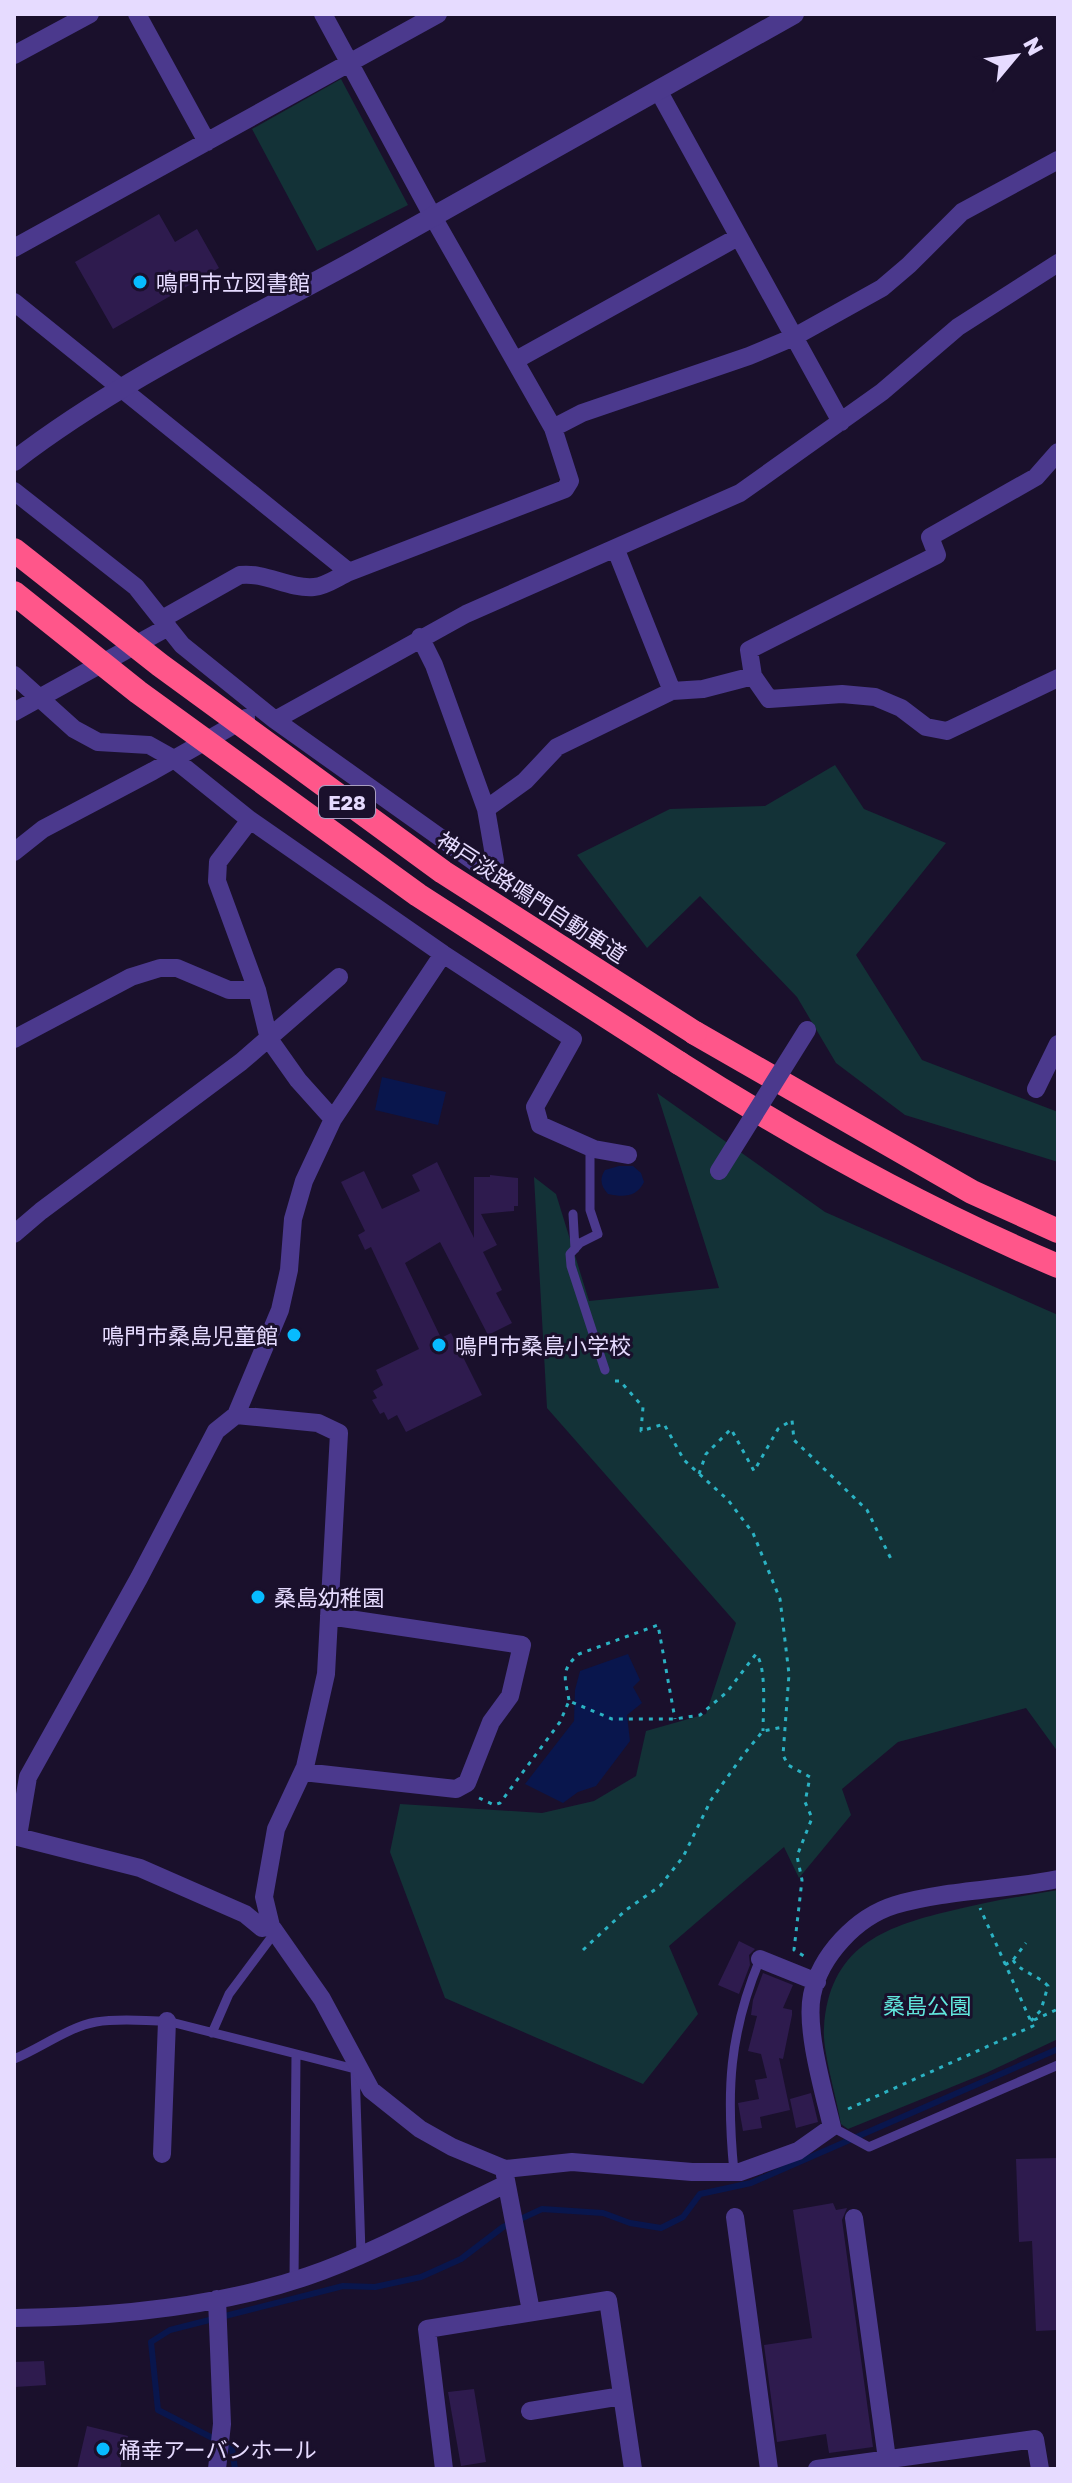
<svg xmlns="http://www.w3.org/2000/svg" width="1072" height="2483" font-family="'Golos Text','Noto Sans JP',sans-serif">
<rect width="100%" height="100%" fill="#1a102c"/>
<path fill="#133237" d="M341,79l67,126 -91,46 -65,-122z
M835,765l29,44 82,34 -90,112 66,105 136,52v50l-153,-47 -69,-52 -39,-66 -97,-101 -53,52 -70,-93 93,-46 95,-3z
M657,1093l168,119 233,103v437l-32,-44 -128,34 -56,47 9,26 -52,63 -15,-31 -115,99 29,68 -55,70 -198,-86 -55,-146 10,-48 142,9 52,-12 42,-25 10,-45 60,-17 30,-91 -189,-215 -13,-231 22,17 33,107 130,-13z
M1058,1890v149l-72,34 -138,56 -7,-5c-4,-25 -19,-74 -17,-96 5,-80 58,-101 126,-117 36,-9 72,-15 108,-21z"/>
<path fill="#09164d" d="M382,1077l64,15 -8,33 -63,-15z
M619,1166h14l8,7 3,9c-8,16 -21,15 -36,12 -7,-8 -9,-15 -3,-24z
M628,1654l12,26 -7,7 9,16 -15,12 3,26 -34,45 -18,6 -15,11 -38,-19 49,-63 1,-31 5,-19z"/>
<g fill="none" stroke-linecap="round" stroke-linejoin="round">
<path stroke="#09164d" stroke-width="6" d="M235,2469l-3,-21 -74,-38 -7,-68 19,-12 173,-44 32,1 46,-10 40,-18 42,-32 39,-18 61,4 27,10 31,5 22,-11 17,-23 51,-11 307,-134"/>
</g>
<path fill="#2e1b4e" d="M159,214l16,28 22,-13 22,39 -106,61 -38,-67z
M437,1162l37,76v-61h16v-2l28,3v28h-4v5l-33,3 16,31 -14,7 19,38 -6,3 16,30 -24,12 -48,-93 -35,21 36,75 10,-5 31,62 -76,37 -9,-17 -9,5 -4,-8 -4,2 -8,-14 5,-2 -4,-7 10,-6 -7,-15 43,-21 -48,-102 -6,3 -7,-15 7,-4 -24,-49 23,-11 18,38 38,-18 -8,-16z
M739,1941l16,8 -6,6 1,10 -11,29 -21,-9z
M763,1973l30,12 -10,23 9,2v5l-9,44 -4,-1 11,52 -30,7 2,11 -19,3 -5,-28 21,-4 -4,-19 12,-2 -6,-24 -13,-3 9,-35 -6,-1 2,-15z
M811,2093l7,29 -22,6 -6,-29z
M1058,2158v172l-22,1 -4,-90 -13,1 -3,-83z
M833,2203l3,7 11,-2 -5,12 31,227 -44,6 -3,-19 -49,8 -13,-97 48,-7 -19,-128z
M44,2361l2,24 -31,2 -1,-25z
M474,2389l12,73 -25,4 -13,-74z
M87,2426l41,10 -8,33h-43z"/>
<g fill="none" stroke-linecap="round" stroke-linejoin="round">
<path stroke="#2bb2c3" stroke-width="3" stroke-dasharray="4 6" stroke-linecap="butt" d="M615,1381h5l23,26 -2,24 23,-7 20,36 44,40 25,33 27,66 9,75 -6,81 5,10 22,12 -5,25 7,16 -15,38 5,24 -8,70 10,6
M699,1474l7,-20 25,-25 23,42 24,-42 14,-9 2,20 73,70 26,53
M569,1700c-4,-22 -9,-30 10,-46l79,-29 17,94
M479,1798l15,7 6,-2 60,-81 9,-21 43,18h63l25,-4 27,-23 29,-38c11,13 7,59 7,77
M583,1950l43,-40 34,-24 23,-29 28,-57 33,-46 19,-23 20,-4
M1013,1960c7,12 25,15 35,26l-7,24 -10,11
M1005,1965l8,-5 13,-17
M1034,2020l24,-11
M848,2109l185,-83 -53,-118"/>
<path stroke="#4b398d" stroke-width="9" d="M590,1148v62l8,24 -18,9 -10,11 1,12 34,104
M573,1214l2,35
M212,2033l17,-39 47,-63
M14,2059c27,-11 54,-32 82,-37 23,-4 48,-1 71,-1l188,48
M355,2069l6,184
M832,2127l37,20 189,-82
M734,2172c-8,-81 -5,-138 26,-213
M294,2280l2,-226"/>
<path stroke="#4b398d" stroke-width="18" d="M137,14l70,128
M323,14l110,203 120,211 29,-15 167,-57 45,-19 88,-49 27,-23 53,-53 96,-52
M14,55l76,-41
M658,90l183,332
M14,248l424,-234
M14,302l335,270
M516,360l222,-123
M14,491l122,96 46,58 93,75 215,153 5,-12 -9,-52 -52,-144 -14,-28
M616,550l56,141
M162,619l78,-44c26,-3 48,14 74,12 12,-1 24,-10 35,-15l216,-83 5,-8 -17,-53
M14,675l60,54 24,13 51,3 25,14 76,61 193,134 130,85 -38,68 5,18 54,24 34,6
M753,676l16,23 73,-5 33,3 26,11 25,19 21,4 111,-53
M14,712l154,-85
M275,720l191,-106 274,-121 142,-101 76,-65 100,-64
M486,809l39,-28 32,-34 115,-56 31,-2 50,-13 -4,-26 188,-95 -7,-18 106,-60 22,-25
M250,820l-32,42 -1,19 40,109 12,49 29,41 35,39
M14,852l29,-23 110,-58 93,-53
M14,1039l117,-62 29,-9h17l52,22h28
M1036,1089l22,-45
M14,1234l27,-23 200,-149 98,-85
M236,1415l82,8 21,10 -13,241 -21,93 -29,62 -12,68 7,29 51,73 49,91 49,39 32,18 53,22 67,-7 120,10h48l58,-21 34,-24c-8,-34 -27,-98 -20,-132 8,-39 44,-78 83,-90 51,-15 110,-15 163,-26
M303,1772l153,17 11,-6 24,-61 19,-26 12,-51 -193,-29
M14,1836l126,32 105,46 17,14 9,-2
M18,1836l10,-59 111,-199 77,-147 20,-16 44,-105 9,-40 4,-51 11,-38 29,-62 110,-165
M760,1959l57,23
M162,2154l5,-133
M505,2175l26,136
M735,2217l34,252
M854,2218l33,241
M217,2299l5,125 -5,45
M14,2318c94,-1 204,-11 294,-42 68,-23 133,-61 198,-92
M530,2411l92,-15
M444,2469l-17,-140 181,-29 25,169
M817,2469l218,-30 5,30"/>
<path stroke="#4b398d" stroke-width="20" d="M14,461c104,-80 225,-137 340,-200 147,-81 293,-165 440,-247"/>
<path stroke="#ff568a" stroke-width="24" d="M695,1033l277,159 86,39
M679,1063c121,77 247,147 379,203"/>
<path stroke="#4b398d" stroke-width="18" d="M719,1171l88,-141"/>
<path stroke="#ff568a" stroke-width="24" d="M14,550l146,115 283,207 252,161
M14,593l124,99 280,203 261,168"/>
</g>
<g fill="#07bbff" stroke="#1a102c" stroke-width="3">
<circle cx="140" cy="282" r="8"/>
<circle cx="294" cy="1335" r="8"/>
<circle cx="439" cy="1345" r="8"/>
<circle cx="258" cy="1597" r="8"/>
<circle cx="103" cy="2449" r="8"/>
</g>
<g text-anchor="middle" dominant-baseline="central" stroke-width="6" stroke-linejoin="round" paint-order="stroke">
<rect fill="#1a102c" stroke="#a99ec0" stroke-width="2" x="319" y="786" width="56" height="32" rx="6"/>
<g font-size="20" font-weight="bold" fill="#e6dbff">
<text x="347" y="802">E28</text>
</g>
<g font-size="22" fill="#e6dbff" stroke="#1a102c" text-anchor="start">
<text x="156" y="282">鳴門市立図書館</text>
<text x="278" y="1335" text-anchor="end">鳴門市桑島児童館</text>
<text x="455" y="1345">鳴門市桑島小学校</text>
<text x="274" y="1597">桑島幼稚園</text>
<text x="119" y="2449">桶幸アーバンホール</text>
</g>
<g font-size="22" fill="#e6dbff" stroke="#1a102c">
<text transform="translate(532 897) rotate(33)">神戸淡路鳴門自動車道</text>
</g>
<g font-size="22" fill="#61e6dc" stroke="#1a102c">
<text x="927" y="2005">桑島公園</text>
</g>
</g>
<rect width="1072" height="2483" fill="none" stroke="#e6dbff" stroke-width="32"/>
<g transform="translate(1016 56) rotate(61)" stroke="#1a102c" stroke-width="6" paint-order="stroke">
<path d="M0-6L14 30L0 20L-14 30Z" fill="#e6dbff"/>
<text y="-12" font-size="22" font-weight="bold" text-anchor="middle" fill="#e6dbff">N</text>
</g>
</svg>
